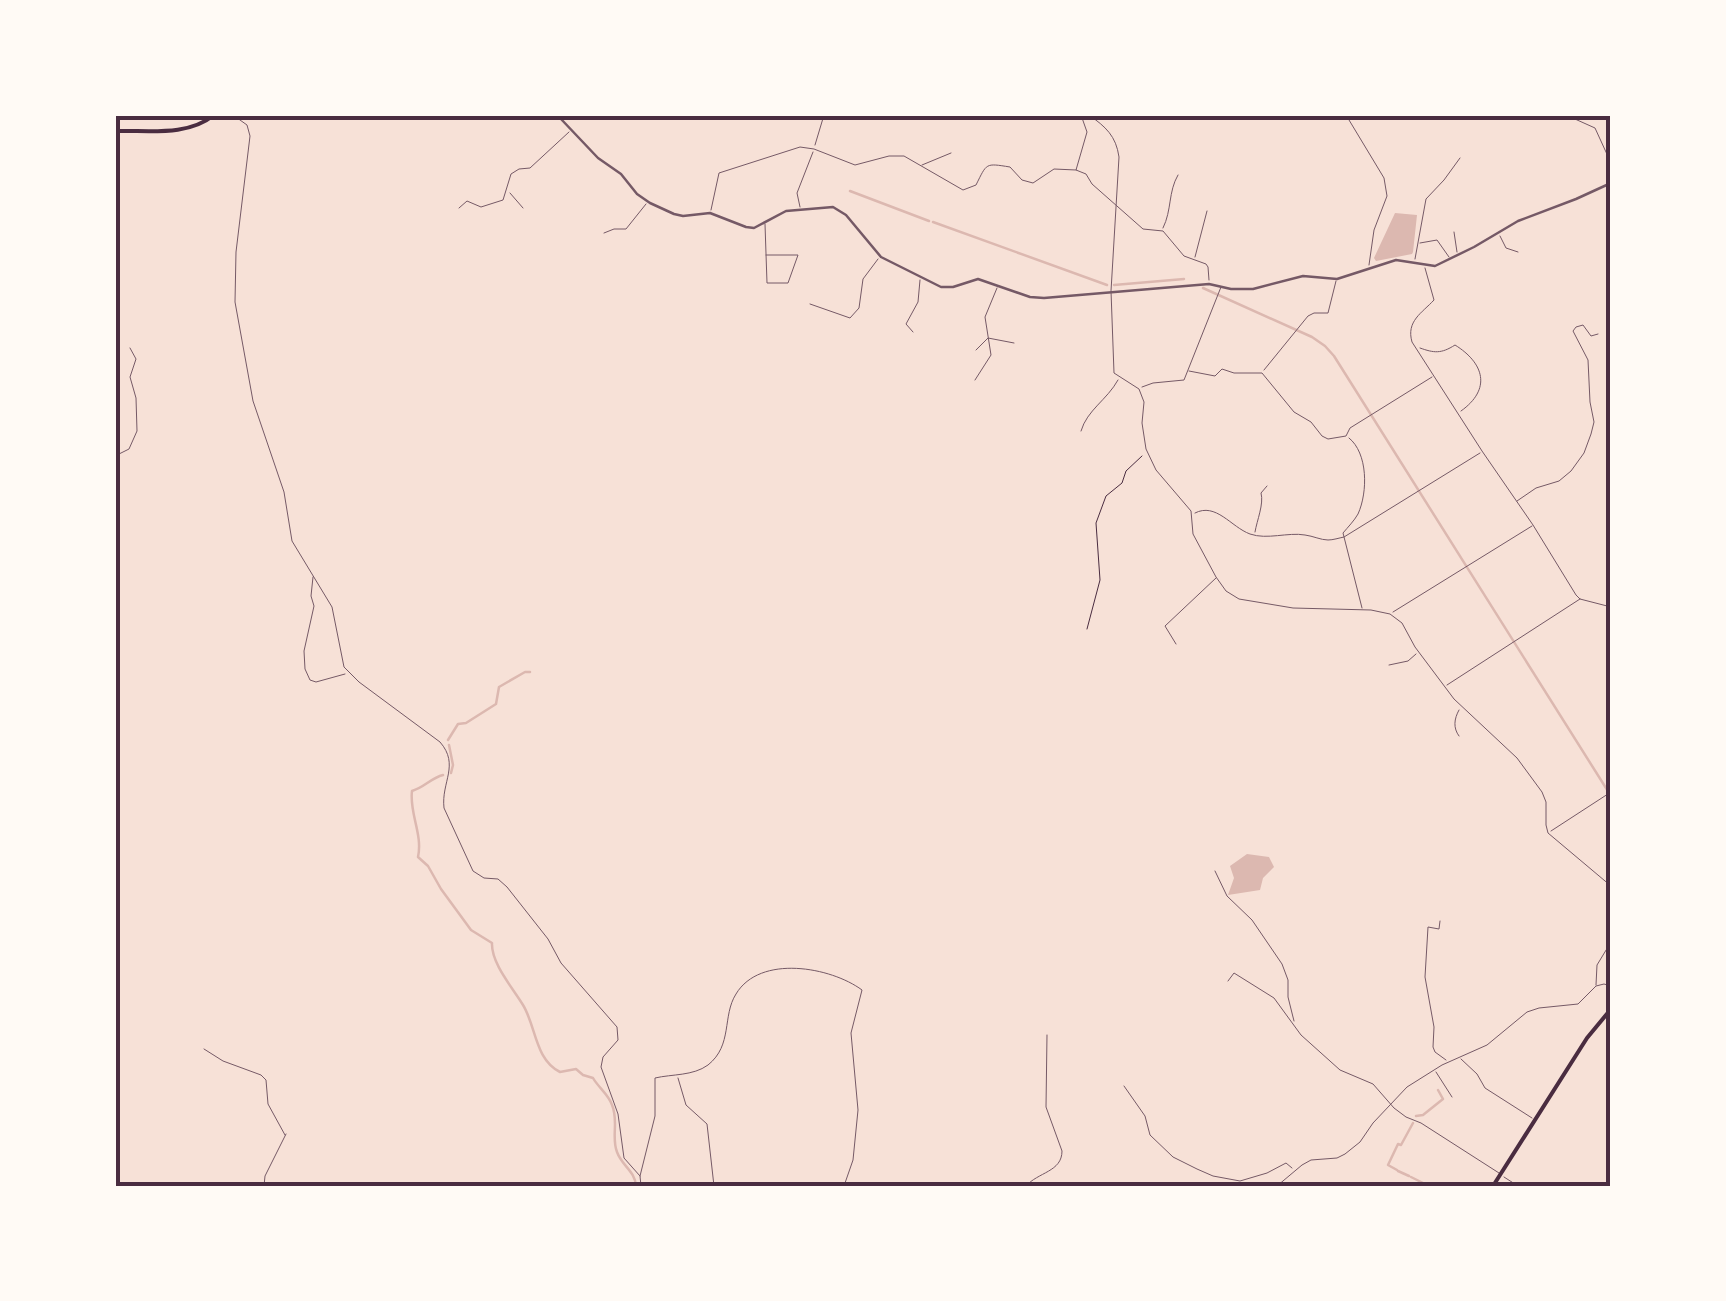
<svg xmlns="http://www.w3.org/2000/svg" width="1726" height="1301" font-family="'Zilla Slab',serif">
<rect width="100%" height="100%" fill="#f7e1d7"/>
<path fill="#dcb8b0" d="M1395,213l22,2 -4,37 -1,2 -36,7 -2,-3z
M1247,854l22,3 5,10 -11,11 -3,12 -32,5 6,-17 -4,-12z"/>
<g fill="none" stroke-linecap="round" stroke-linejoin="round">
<path stroke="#dcb8b0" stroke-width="2.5" d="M850,191l79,30
M933,222l174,63
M1114,285l70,-6
M1203,288l109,49 13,9 9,10 277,440
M448,740l10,-16 8,-1 30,-19 3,-17 26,-15h5
M449,745l4,20 -2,8
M443,775c-12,3 -18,12 -31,16 -3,22 11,43 6,66l10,9 13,23 30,41 21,13c-1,20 20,44 31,62 13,21 12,55 37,67l16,-3 7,6 10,3c5,9 16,17 19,27 7,16 -1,32 5,47 5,14 18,19 19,34
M1416,1116l7,-1 20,-16 -5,-9
M1397,1170l-9,-5 10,-21 3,1 12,-22
M1398,1171l11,5
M1411,1177l18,9"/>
<path stroke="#4a2c40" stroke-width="1" d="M1087,629l13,-49 -4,-57 10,-27 16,-13 4,-12 16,-15"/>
<path stroke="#755966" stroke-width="1" d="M233,115l14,10 3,11 -14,116 -1,50 18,99 31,91 8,49 40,66 12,60 15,15 81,60c20,23 1,40 4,66l29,63 11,7 14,1 9,8 41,52 13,24 56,64 1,13 -15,17 -2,10 17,47 6,44 16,18
M1081,115l6,17 -11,38 10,4 6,10 51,45 20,2 21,25 22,8 2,3 1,13
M1089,115c17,12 27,21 30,42l-8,134 3,82 25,16 5,13 -2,21 4,26 10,21 35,41 2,23 23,43 10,14 13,8 54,9 78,2 19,4 12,9 13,24 39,52 63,59 25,34 4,10v23l2,8 63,53
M1346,115l38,63 3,18 -13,34 -5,35
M1566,115l29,13 16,35
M815,145l9,-30
M922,165l29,-12
M510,193l13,15
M800,207l-3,-14 16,-41
M459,208l8,-7 14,6 22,-7 8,-26 8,-5 11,-1 39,-36
M711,210l8,-37 81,-26 14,2 41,16 34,-9h15l59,34 13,-5c11,-22 9,-22 34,-18l12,13 11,3 21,-14 22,1
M765,224l2,59h21l10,-28h-32
M1163,228c9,-18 5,-36 15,-53
M1454,232l3,20
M604,233l10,-4h12l20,-25
M1500,236l6,12 12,4
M1420,243l17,-3 12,17
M1195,257l12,-46
M1415,259l11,-60 18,-19 16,-22
M1425,268l9,32c-12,13 -28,21 -22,42l70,109 51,74 43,70 4,4 31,8
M810,304l40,14 9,-10 4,-29 15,-20
M913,332l-7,-8 12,-22 2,-22
M1420,348c14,5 21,6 35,-3 29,18 37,44 6,66
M976,350l12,-12 26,5
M1264,370l44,-54 6,-3h14l8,-32
M1189,371l26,5 7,-7 12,4h28l32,39 17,10 11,14 6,3 18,-3 4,-8 82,-51
M975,380l16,-25 -6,-38 12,-29
M1142,387l11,-4 31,-3 37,-93
M1081,431c6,-21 26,-31 37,-51
M1349,438c19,15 19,54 9,76 -4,7 -10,13 -15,19l19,75
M115,456l14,-7 8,-18 -1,-33 -6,-21 6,-18 -6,-11
M1517,501l19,-13 23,-7 12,-10 13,-18 7,-19 3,-12 -4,-20 -2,-42 -15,-29 3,-4 7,-2 8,11 7,-2
M1195,513c21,-11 36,14 55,21 17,6 38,-2 55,1 8,1 16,5 23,5 5,0 11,-2 16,-3l136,-84
M1255,532c2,-12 9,-28 6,-39l6,-7
M313,577l-2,19 3,10 -10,45 1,18 5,11 6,2 29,-8
M1393,612l139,-86
M1176,644l-11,-18 51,-48
M1389,665l19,-4 8,-7
M1447,685l133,-86
M1459,710c-5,9 -6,18 0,26
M1551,831l60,-39
M1215,871l12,25 25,24 30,44 6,16v17l6,24
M1440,921l-1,8 -11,-2 -3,50 9,50 -1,20 2,5 11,8
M1228,981l6,-8 40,25 27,37 39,35 33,14 21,24 12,9 15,6 78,50
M1596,985l1,-20 14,-23
M204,1049l19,12 38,14 5,5 2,24 17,31
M1461,1059l16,15 8,14 47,30
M1436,1072l16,25
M678,1078l8,27 21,19 7,62
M1124,1086l21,30 5,19 23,22 24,12 16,7 27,5 27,-8 19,-10 6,5
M1504,1177l14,9
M264,1186l1,-10 21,-42
M641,1186l-1,-10 15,-60v-38c17,-4 38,-2 53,-13 25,-20 14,-49 28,-71 24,-40 95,-27 126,-4l-11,43 7,77 -5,50 -9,26
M1026,1186c12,-14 36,-14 36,-35l-16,-44 1,-72
M1277,1186l25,-21 9,-5 26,-2 8,-4 15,-12 13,-19 34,-36 35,-22 45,-20 40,-33 12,-4 39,-4 18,-18 8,-2 7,2"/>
<path stroke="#755966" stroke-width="2.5" d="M553,115l8,4 37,39 23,16 16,20 13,9 24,11 9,2 27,-3 36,14 8,1 32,-17 47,-4 13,8 35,42 60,30h12l25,-8 52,18 14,1 165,-14 22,5h22l50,-13 34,3 59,-19 39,6 39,-19 44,-26 58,-22 35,-16"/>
<path stroke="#4a2c40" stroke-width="4" d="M115,131c33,-1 72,6 99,-16
M1493,1186l94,-148 24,-29"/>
</g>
<rect width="1726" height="1301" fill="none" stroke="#fffaf5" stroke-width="235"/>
<rect x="118" y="118" width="1490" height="1066" fill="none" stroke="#4a2c40" stroke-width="4"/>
</svg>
